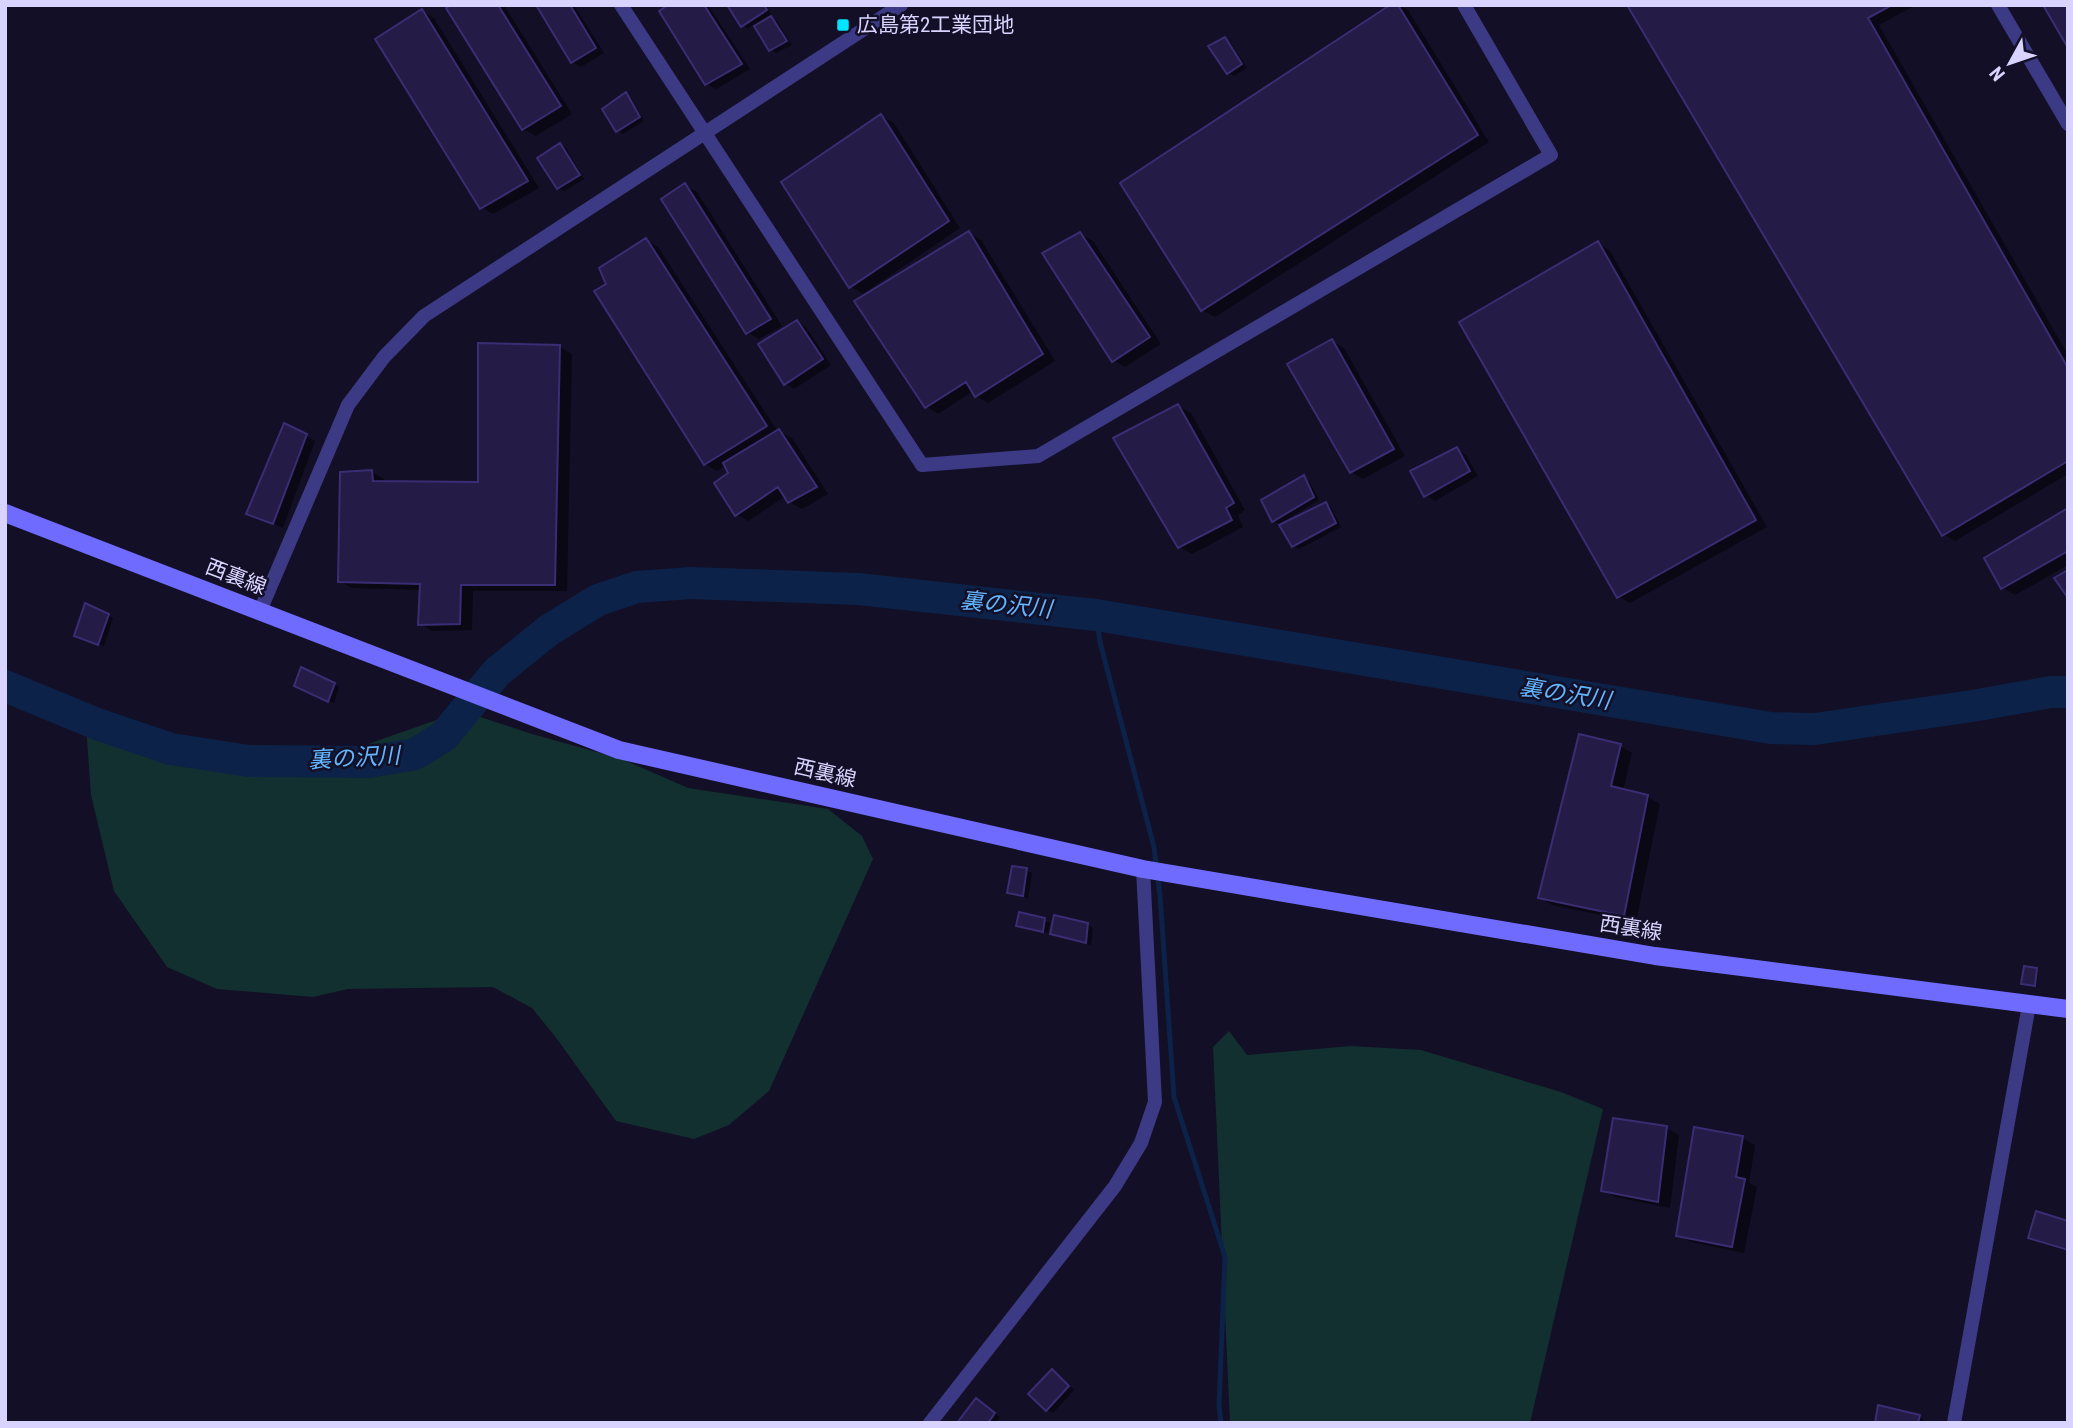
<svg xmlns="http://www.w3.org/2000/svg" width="2073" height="1428" font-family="'Roboto Condensed','Noto Sans JP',sans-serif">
<rect width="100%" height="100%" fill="#130f26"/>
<path fill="#12302f" d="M462,711l70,23 90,25 66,29 140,21 34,27 11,23 -104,232 -40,34 -35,14 -78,-18 -59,-82 -25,-31 -39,-21 -145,2 -35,8 -96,-8 -50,-22 -53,-76 -23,-96 -5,-69 162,32 103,-8z
M1229,1031l18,24 104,-9 70,4 140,42 42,17 -73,314h-300l-17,-376z"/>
<path fill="#0007" d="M455,5h49l68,109 -36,22 -13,-7z
M538,5h36l30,48 -23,14 -9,-5z
M672,5h36l42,64 -34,20 -9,-5z
M729,5h37l5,9 -14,9 2,2 12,-7 6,3 15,24 -16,8 -5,-3 -17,-26 -6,5 -6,-4z
M1393,5h6l9,5 81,132 -274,175 -13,-7z
M1629,5h287l-37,20 189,330v119l-113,67 -12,-7z
M422,11l12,7 105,170 -46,26 -12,-7z
M1225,39l5,3 17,26 -13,8 -6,-3z
M626,94l5,4 13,23 -21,13 -6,-4z
M881,116l13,7 66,105 -97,66 -12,-7z
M560,145l6,3 18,31 -20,12 -6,-3z
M685,185l12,7 85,134 -23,13 -12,-7z
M969,233l12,7 74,121 -67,42 -12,-7 -3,-5 -35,23 -12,-8z
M1080,234l13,7 68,103 -36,23 -12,-7z
M646,240l12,7 120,185 1,-1 13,7 36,56 -26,15 -13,-7 -3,-6 -38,25 -12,-7 -5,-40 -5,-9 -9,6 -12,-7 -96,-179z
M1598,243l12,8 157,276 -137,76 -12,-7z
M797,322l9,5 25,38 -37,24 -8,-5 -26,-39z
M1332,341l12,7 61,108 -42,23 -12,-7z
M560,347l12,7 -5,237h-94l-1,39 -40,1 -12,-7 2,-34 -70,-2 -13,-7 33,-109 12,7v4l95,1z
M1178,406l13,7 54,97 -7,5 5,12 -51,27 -12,-7 -64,-108z
M285,425l30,16 -32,87 -34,-15z
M1457,449l9,6 12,21 -43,25 -9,-6z
M1304,477l5,4 10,19 -40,24 -5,-3 -11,-21z
M1326,504l5,3 10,20 -42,22 -6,-3z
M2068,510v55l-53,30 -12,-7z
M108,615l5,3 -9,28 -22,-8z
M334,684l5,3 -5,16 -33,-14z
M1620,746l12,7 -9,38 25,6 12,7 -24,118 -84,-17 -12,-7z
M1026,870l6,3 -4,25 -19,-6z
M1020,914l30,9 -2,10 -24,-5 -6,-3z
M1088,925l5,3 -2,17 -34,-9 -8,-4z
M2036,970l2,1 -1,15 -12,-1z
M1666,1128l13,7 -9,73 -55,-11 -12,-7z
M1742,1138l13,7 -6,38 8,4 -13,66 -53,-11 -13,-7z
M2068,1222v29l-26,-7 -12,-7z
M1052,1371l22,19 -21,23 -6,-3z
M982,1403l18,14 -4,6h-37z
M1919,1416l8,7h-50z"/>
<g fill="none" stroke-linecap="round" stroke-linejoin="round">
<path stroke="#0c2248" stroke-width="5" d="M1096,615l4,27 54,205 6,48 14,202 51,160 -6,148 2,18"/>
<path stroke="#0c2248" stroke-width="32" d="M5,686l92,38 74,25 78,12 119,1 47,-8 29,-18 53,-64 52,-42 49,-30 39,-13 54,-4 167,6 238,26 675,113 44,1 157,-23 79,-14h17"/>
</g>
<path fill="#241b47" stroke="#3b2d73" stroke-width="2" d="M451,5h47l63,101 -39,24 -76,-122z
M536,5h34l26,43 -25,15z
M668,5h36l38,59 -37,21 -46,-74z
M727,5h37l3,5 -26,17z
M1390,5h8l80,130 -277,176 -81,-128z
M1627,5h265l-24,13 200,350v93l-126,75z
M2043,5h25v43z
M422,9l106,172 -48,28 -105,-170z
M771,16l16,25 -18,10 -15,-25z
M1225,37l17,27 -15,10 -19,-28z
M626,92l14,25 -24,15 -14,-23z
M881,114l68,107 -100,67 -68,-106z
M560,143l20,32 -23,14 -20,-31z
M685,183l86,136 -25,15 -85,-135z
M969,231l74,123 -68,43 -9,-15 -41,26 -71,-107z
M1080,232l70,105 -38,25 -70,-109z
M646,238l121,188 -63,39 -110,-174 12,-7 -7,-16z
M1598,241l158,279 -139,78 -158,-276z
M797,320l26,39 -39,26 -26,-41z
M1332,339l62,110 -44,24 -63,-109z
M478,343l82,2 -5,240h-94l-1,39 -42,1 2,-41 -82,-2 2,-110 32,-2 1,11 105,1z
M1178,404l56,99 -8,5 6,12 -54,28 -65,-110z
M284,423l23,11 -34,90 -27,-10z
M779,429l38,58 -29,16 -10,-16 -43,29 -21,-33 14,-10 -5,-10z
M1457,447l13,24 -46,26 -14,-26z
M1304,475l10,22 -42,25 -11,-22z
M1326,502l10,21 -44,24 -13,-22z
M2068,508v43l-67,38 -17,-31z
M2068,570v28l-14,-20z
M85,603l24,11 -11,31 -24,-9z
M301,667l34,16 -7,19 -34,-16z
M1579,734l42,10 -10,42 37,9 -24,121 -86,-18z
M1012,866l15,2 -4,28 -16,-3z
M1019,912l26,6 -2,14 -27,-6z
M1054,915l34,8 -2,20 -36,-9z
M2024,966l13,2 -2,18 -14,-2z
M1613,1118l54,8 -9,76 -57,-11z
M1694,1127l49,9 -7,41 9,2 -13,68 -56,-11z
M2036,1211l32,10v29l-40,-12z
M1052,1369l17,17 -23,25 -18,-17z
M976,1398l19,15 -7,10h-31z
M1878,1405l42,10 -2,8h-43z"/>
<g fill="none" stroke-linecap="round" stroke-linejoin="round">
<path stroke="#3d3a85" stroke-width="14" d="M621,5l301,460 116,-9 513,-301 -87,-150
M1998,5l70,119
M260,611l88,-206 36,-48 40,-41 477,-311
M930,1423l185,-237 26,-43 14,-41 -12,-233
M1954,1423l75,-418"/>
<path stroke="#6f6bff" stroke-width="18" d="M5,513l614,237 524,119 512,87 413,53"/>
</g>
<rect fill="#00e5ff" stroke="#130f26" stroke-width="2.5" x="836" y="18" width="14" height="14" rx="3.5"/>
<g text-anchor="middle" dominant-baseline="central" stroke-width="5" stroke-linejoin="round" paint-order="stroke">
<g font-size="21" fill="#d9d4ff" stroke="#130f26" text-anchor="start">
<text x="857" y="25">広島第2工業団地</text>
</g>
<g font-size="21" fill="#d9d4ff" stroke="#130f26">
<text transform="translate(236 577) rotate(21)">西裏線</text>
<text transform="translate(825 773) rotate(13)">西裏線</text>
<text transform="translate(1631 928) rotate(9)">西裏線</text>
</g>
<g font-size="23" font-style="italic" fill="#62b6ff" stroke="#130f26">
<text transform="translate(1006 605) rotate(6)">裏の沢川</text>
<text transform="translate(1565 694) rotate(9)">裏の沢川</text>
<text transform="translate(354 758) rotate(-3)">裏の沢川</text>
</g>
</g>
<rect width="2073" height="1428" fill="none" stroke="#d9d4ff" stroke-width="14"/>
<g transform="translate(2010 63) rotate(230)" stroke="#130f26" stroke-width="5" paint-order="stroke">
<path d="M0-5L12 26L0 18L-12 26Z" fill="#d9d4ff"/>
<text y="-10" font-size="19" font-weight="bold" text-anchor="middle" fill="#d9d4ff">N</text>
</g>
</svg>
